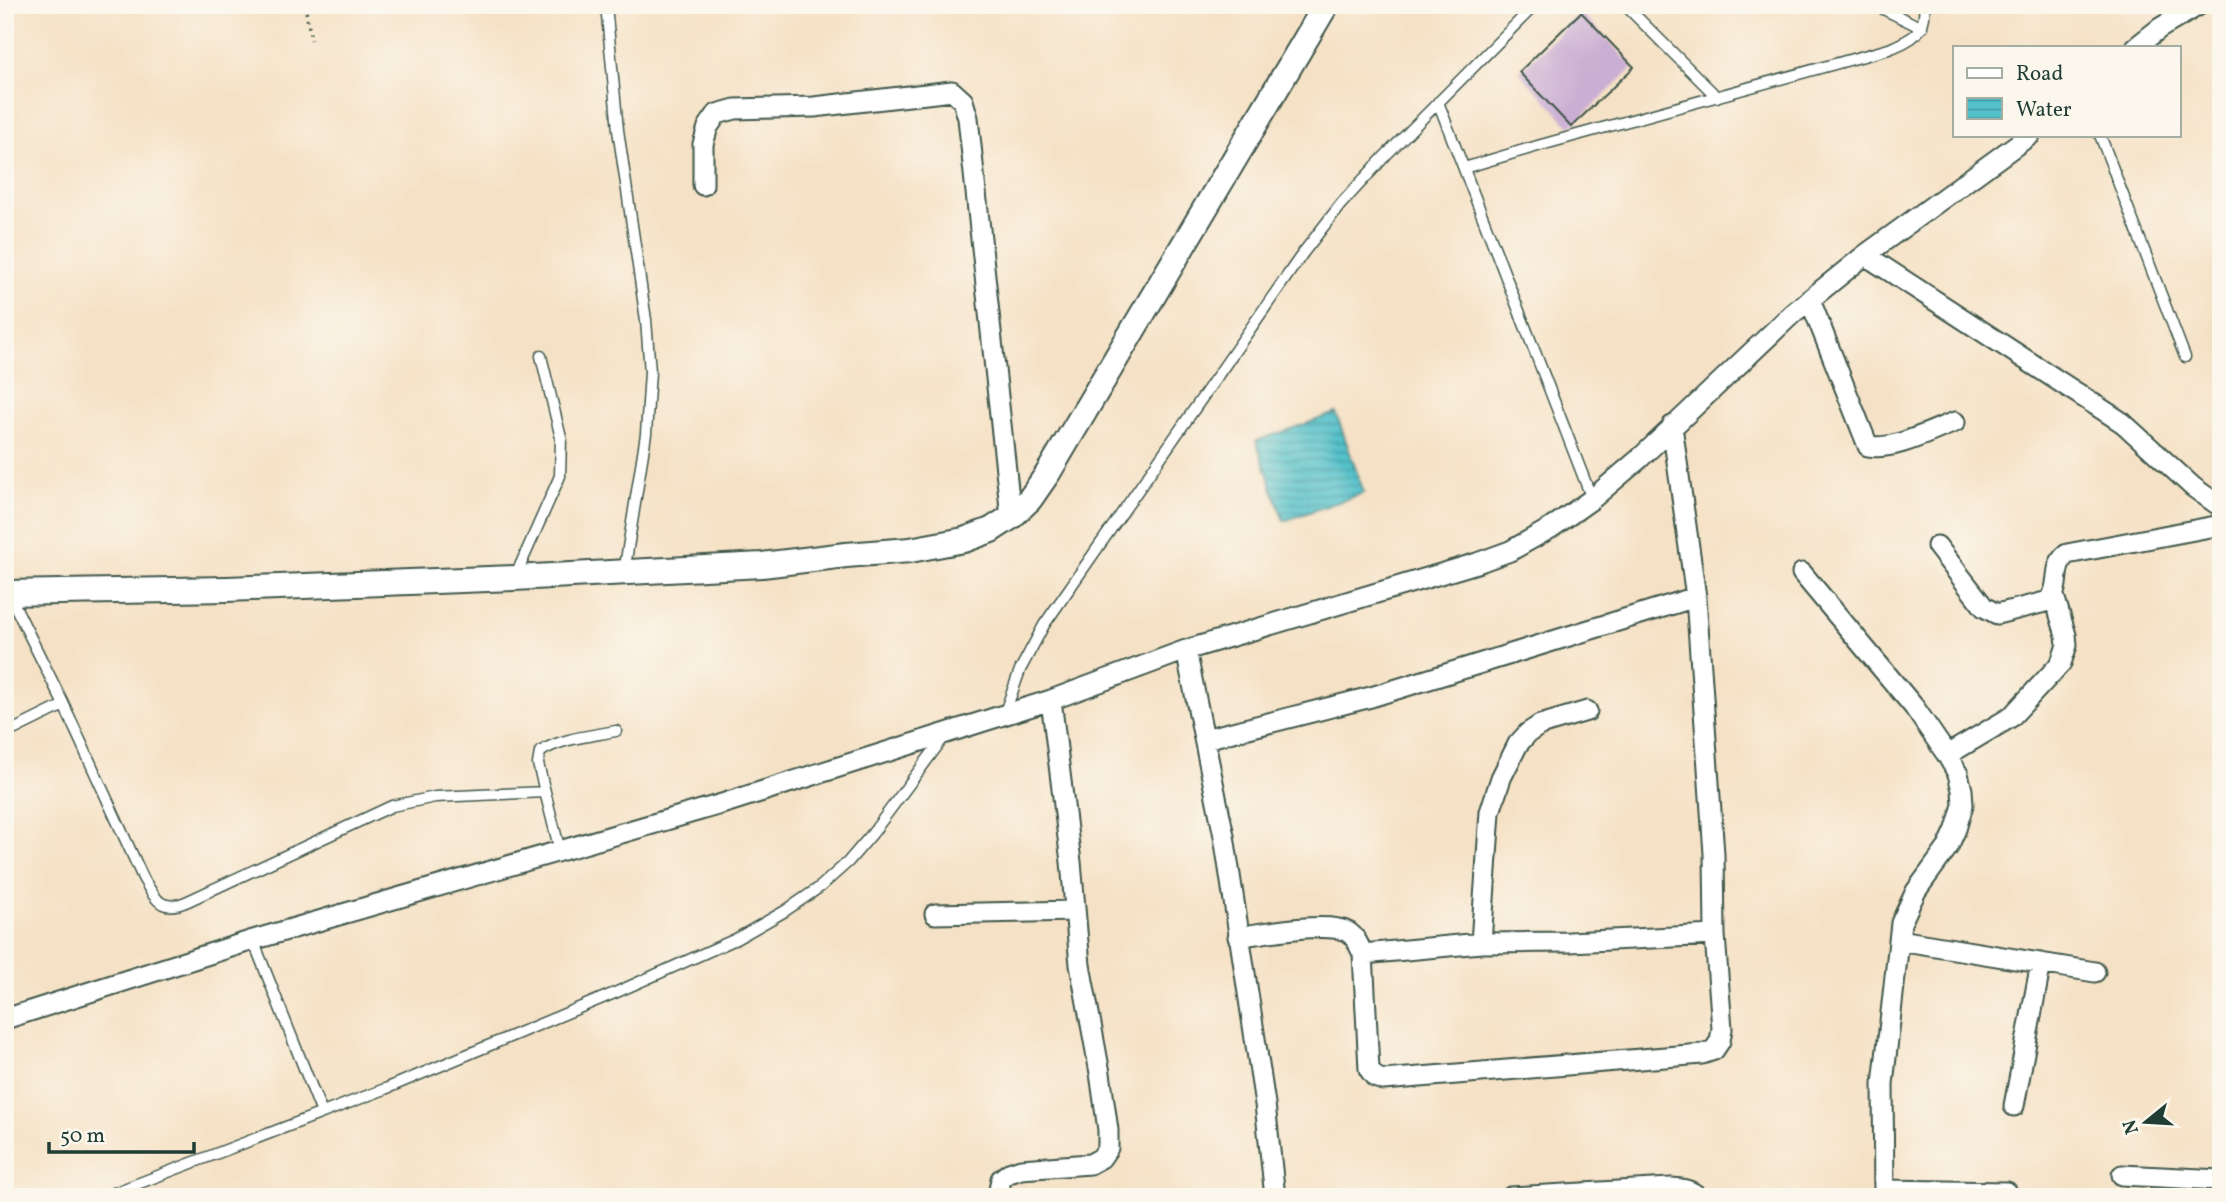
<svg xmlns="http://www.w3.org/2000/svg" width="2226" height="1202" font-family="Vollkorn,serif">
<defs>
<pattern id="water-rules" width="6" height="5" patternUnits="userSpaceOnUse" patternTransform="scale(1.75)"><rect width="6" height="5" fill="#54c1ca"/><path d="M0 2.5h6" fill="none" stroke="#459ea5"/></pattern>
</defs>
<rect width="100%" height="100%" fill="#fbf7ec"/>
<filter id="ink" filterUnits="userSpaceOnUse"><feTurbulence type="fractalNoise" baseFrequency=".0143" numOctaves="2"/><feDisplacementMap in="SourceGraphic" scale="14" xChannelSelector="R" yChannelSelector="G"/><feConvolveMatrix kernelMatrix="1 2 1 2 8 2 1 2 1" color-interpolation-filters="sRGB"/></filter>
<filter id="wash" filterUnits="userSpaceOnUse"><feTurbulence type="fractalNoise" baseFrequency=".00686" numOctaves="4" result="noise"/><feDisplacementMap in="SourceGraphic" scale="28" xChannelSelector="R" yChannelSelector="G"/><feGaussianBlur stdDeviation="1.57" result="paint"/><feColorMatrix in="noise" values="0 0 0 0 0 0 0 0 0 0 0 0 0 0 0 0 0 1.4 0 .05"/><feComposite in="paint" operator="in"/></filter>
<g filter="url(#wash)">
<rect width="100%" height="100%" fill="#f5e1c5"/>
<path fill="url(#water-rules)" stroke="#3a7f7f" stroke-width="2" d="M1336,413l28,80 -80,28 -28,-80z"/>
<g id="blocks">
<path fill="#caaed3" d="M1581,12l53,55 -63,60 -52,-55z"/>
</g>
</g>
<g filter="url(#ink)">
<use href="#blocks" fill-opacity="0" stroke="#3f564a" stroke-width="2"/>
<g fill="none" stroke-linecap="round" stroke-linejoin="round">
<g stroke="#3f564a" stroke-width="13">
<path id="service" d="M606,5l12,125 28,190 4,52 -4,62 -22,139
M1625,5l92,92
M1875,5l47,23
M1438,102l154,397
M2100,135l85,222
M1464,168l77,-23 348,-96c23,-10 38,-16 35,-44
M516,575l44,-99 1,-38 -20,-82
M10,596l54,109 79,173c13,22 18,35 45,23l204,-95 43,-9 110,-5
M1004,715l16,-45 24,-45 259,-372 38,-49 45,-49 149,-150
M5,734l59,-29
M560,851l-22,-87 2,-12c21,-14 51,-16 76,-21
M253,940l69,173
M103,1197l282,-108 232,-97 119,-53 49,-28 35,-24 28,-25 24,-28 72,-97"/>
</g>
<g stroke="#3f564a" stroke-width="23">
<path id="minor" d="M2136,47l24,-19 39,-23
M703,185v-41l5,-17 9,-13 18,-5 79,-2 138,-16 11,10 5,17 43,399
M1865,255l258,168 70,64 28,20
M1810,300l58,146c25,5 63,-15 87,-24
M1937,546l47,61 13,7 52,-13c13,-14 2,-35 18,-47l154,-29
M1802,573l112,134 33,48 11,19 4,16 1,15 -7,24 -8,18 -32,44 -15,32 -18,161 1,113
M1186,650l38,186 41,268 10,93
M1205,739l166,-42 325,-100
M1947,755l64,-38 50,-54 6,-18 -1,-10 -12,-39
M935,914l140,-3
M1238,937c24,-4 90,-16 110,-5 8,5 11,14 15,22l6,115 6,8 8,3 319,-26 12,-4 6,-9 2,-12 -7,-94 -1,-81 -18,-257 -24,-171
M1899,940l196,32
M1481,943l9,-131 11,-34 17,-34 10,-11 12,-8 47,-14
M1363,954l118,-11 88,-1 146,-7
M5,1019l248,-79 472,-137 326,-103 135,-50 291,-87 33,-12 41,-23 41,-29 47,-40 153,-145 73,-59 165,-120
M2014,1106l27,-143
M2122,1175l99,5
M1884,1190l123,2
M998,1197l3,-18 8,-6 12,-4 69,-5 11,-6 7,-10v-18l-8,-57 -20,-108 -9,-103 -20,-162
M1511,1197l160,-9c10,1 20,1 27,9"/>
</g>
<g stroke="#3f564a" stroke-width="28">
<path id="tertiary" d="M5,593l222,-4 287,-11 248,-13 84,-10 64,-5 54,-10 27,-10 20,-13 19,-18 18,-26 278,-468"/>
</g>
<path stroke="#3f564a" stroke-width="3.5" stroke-dasharray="2 5" stroke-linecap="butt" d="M305,5l6,35"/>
<use href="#service" stroke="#fff" stroke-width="10"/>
<use href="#minor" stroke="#fff" stroke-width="19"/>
<use href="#tertiary" stroke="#fff" stroke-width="24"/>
</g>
</g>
<rect width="2226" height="1202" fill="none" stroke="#fbf7ec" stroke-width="28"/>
<rect x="1953" y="46" width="228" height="91" fill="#fbf7ec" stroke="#a3ada2" stroke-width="2"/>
<rect x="1967" y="68" width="35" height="10" fill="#ffffff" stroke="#a3ada2" stroke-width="2"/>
<text x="2016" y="80" font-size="21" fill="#1f3d34">Road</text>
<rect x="1967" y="98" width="35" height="21" fill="url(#water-rules)" stroke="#a3ada2" stroke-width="2"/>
<text x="2016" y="116" font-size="21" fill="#1f3d34">Water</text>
<g transform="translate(2146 1122) rotate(252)" stroke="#fbf7ec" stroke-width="5" paint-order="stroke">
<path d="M0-5L12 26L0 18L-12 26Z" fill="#1f3d34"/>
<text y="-10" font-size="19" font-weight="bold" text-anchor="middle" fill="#1f3d34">N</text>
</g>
<path d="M49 1142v10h145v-10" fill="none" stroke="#1f3d34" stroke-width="3.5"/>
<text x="60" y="1142" font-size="21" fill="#1f3d34" stroke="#fbf7ec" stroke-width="5" paint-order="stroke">50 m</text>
</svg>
